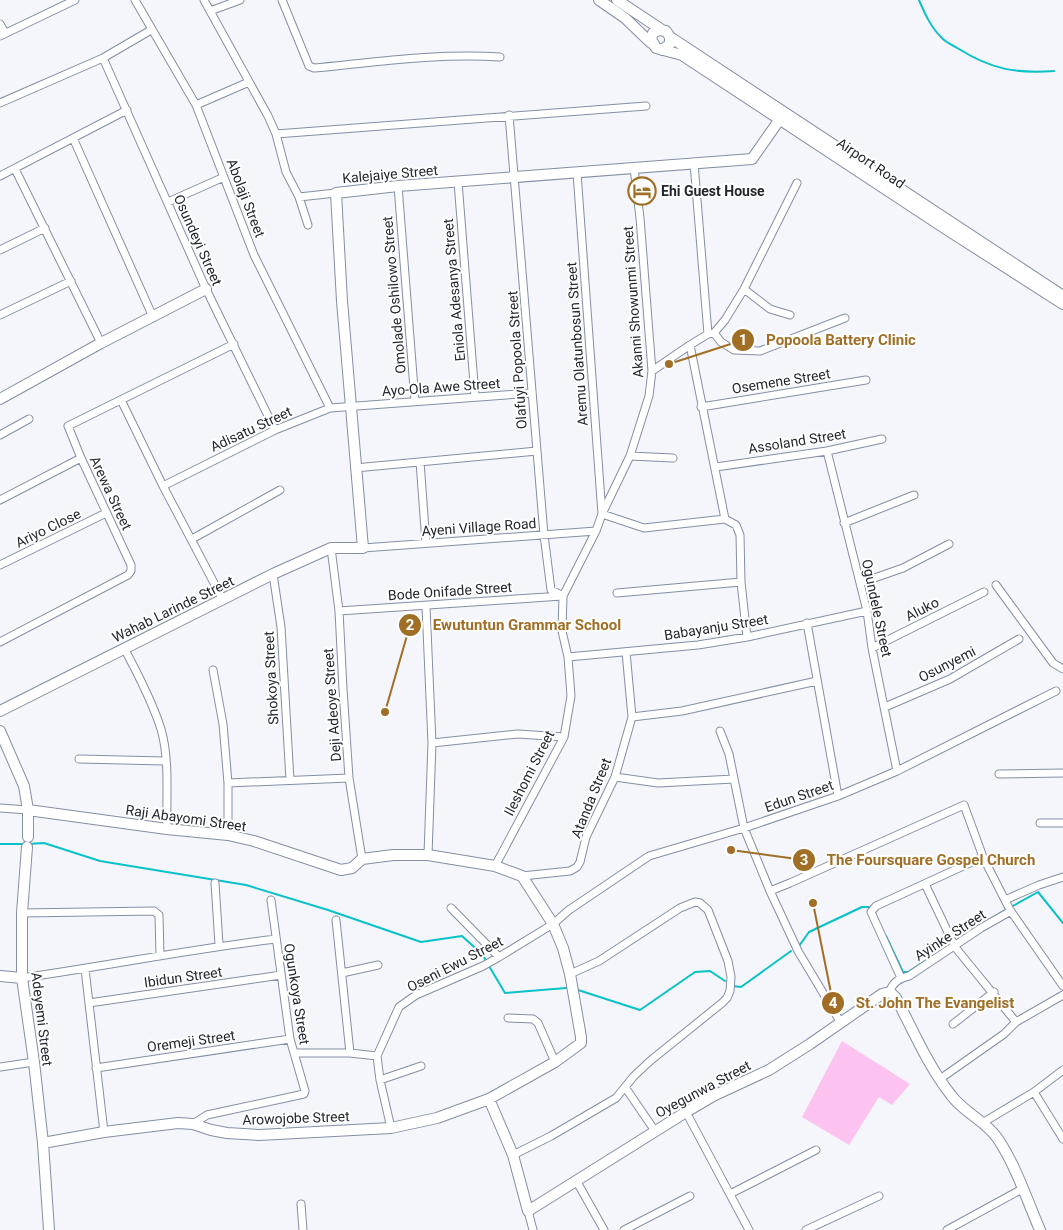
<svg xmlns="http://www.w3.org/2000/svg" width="1063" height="1230" font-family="Roboto,sans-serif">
<rect width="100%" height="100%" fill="#f4f6fb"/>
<path fill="#fcc3f1" d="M842,1041l68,43 -18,21 -13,-8 -30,48 -47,-28z"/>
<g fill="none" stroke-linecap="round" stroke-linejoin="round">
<path stroke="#09c1c9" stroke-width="2" d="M919,0c6,14 12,28 24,39 4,4 11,7 16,10 32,20 57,25 95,22
M0,844h24
M28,844l16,-1 56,18 146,24 82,25 93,32 41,-6 21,19 3,6
M1011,907l27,-15 25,31
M977,927l30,-18
M886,936l17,36h5l17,-11
M799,946l10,-14 53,-25h8
M489,966l16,27 61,-5
M733,986l8,1 50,-36
M578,990l62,20 55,-38 15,-1 15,10"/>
<g stroke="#848ea4" stroke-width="9">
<path id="street" d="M135,0l61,105 58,150 76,153
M204,0l64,116 8,18 10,38 13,25 37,-4
M282,0l27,66 5,2c62,-6 124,-15 186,-11
M210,11l30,-11
M0,24l5,9
M0,36l75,-36
M103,58l103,231 69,141
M0,103l103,-45 48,-28
M196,105l53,-23
M509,115l35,420 7,55 12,6
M276,134l370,-28
M73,138l80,179
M694,163l14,171
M15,169l86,174
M577,173l25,341 42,14 81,-9
M0,176l127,-66
M458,182l17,214
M398,186l17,215
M299,197l9,28
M168,202l56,-25
M0,250l45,-22
M744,289l26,20 20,6
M0,315l71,-34
M714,333l7,9 13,8 26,1 85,-33
M690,345l35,174 11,6 4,10 1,47 6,55
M652,371l38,-26 18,-11 6,-1 11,-13 19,-31 53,-106
M121,400l42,86 60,114
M701,407l165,-27
M0,435l29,-16
M827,451l40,160 5,37 25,123
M630,456l43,2
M420,462l6,81
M716,467l111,-16 55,-12
M355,468l182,-17
M163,486l112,-56 55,-22 202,-15
M0,500l81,-42
M844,523l70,-28
M192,539l88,-49
M331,548l8,63 4,78 6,89 13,81
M363,548l233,-17
M0,565l106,-52
M273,574l8,53 9,153
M860,583l43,-15 46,-24
M996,585l57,78 10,6
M617,593l124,-11
M426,607l6,136 -4,112
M339,611l223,-15
M807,623l31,173
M0,642l128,-67 3,-4v-6l-50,-107 -13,-32 166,-82
M124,648c14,26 28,53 37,81 9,31 5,68 6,100
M872,648l112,-56
M568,657l130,-12 49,-8 120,-26
M213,670l10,54 5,59v52
M885,707l65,-28 69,-40
M632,717l50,-6 135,-30
M720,731l9,23 15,74 26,63 28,60 43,72
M432,743l86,-9 46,3
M79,759l86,2
M999,774l64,-1
M615,777l43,6 76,-4
M228,783l121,-5
M0,808l28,2
M1040,823h23
M495,866l69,-129 7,-41 -3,-39 -6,-26 1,-35 33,-65 6,-17 28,-58 19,-60 3,-25 -12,-153 -6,-50
M522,876l48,-5 7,-4 3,-5 6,-25 29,-60 17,-60 -6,-65
M215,883l4,62
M925,884l30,63 61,75
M770,891l20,-8 174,-78 19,52 27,53 53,76
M1005,900l34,-15 24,-8
M451,908l48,49
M22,913l132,-2 5,4 1,40
M336,920l14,133
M85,969l19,163
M342,973l36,-8
M22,978c85,-12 168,-29 254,-39
M901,978l-30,-66 5,-6 107,-49
M890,992c2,-10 10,-14 19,-16l72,-48 30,-17
M89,1003l192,-28
M508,1018l25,1 5,4 17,39
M953,1024l41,-32
M294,1053h56l27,3
M0,1067l34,-5
M96,1068l194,-29
M940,1079l64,-45 12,-12 47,-27
M380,1080l41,-14
M625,1087l30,44
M1034,1092l29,47
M686,1112l63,118
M984,1122l50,-30 29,-22
M193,1124l14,-9 97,-21 1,-3 -15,-52 -19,-139
M391,1128l-11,-48 -3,-24 22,-49 17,-12 67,-29 16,-9 54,-33 16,-14 80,-54 95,-28 94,-32 59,-25 159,-80
M513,1155l38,-19 65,-38 18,-22 16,-15 72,-58 5,-5 3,-7 1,-14 -3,-16 -20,-51 -8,-7 -5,-1 -15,6 -81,53 -29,13
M577,1182l27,48
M730,1194l86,-44
M301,1204l2,26
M528,1211l5,19
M624,1230l66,-34
M806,1230l73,-34
M947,1230l75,-41"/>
</g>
<g stroke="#848ea4" stroke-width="12">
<path id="secondary" d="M599,0l26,18 26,25
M617,0l45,30
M670,37l393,259
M662,50l8,-6v-7l-4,-6 -7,-1 -6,3 -2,6 5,9 26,7 264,174 117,75
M0,399l101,-56 105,-54
M0,711l273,-137 58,-26h32l-21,-247 -6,-108 62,-7 354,-27 28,-40
M0,731l24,55 4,24v27
M28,810l139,19 61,6 26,6 87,29 11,-2 10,-9 31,-4h35l67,11 27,10 31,48 10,24 7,26 11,63v6l-26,19 -66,37 -52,19 -46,10 -132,7 -32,-2 -16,-3 -18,-6 -15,-1 -74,9 -61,11
M27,847l-5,66v65l12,84 9,81 6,87
M0,976l22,2
M489,1099l24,56 15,56 158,-99 27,-16 56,-26 41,-26 72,-50 8,-2 6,6c17,32 32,68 55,97 13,18 35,26 47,44 18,27 29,61 42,91"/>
</g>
<use href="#street" stroke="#fff" stroke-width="7"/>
<use href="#secondary" stroke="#fff" stroke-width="10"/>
</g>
<defs>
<g id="hotel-ring" transform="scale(1.4375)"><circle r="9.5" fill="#fff" stroke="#a06e24" stroke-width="1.5"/><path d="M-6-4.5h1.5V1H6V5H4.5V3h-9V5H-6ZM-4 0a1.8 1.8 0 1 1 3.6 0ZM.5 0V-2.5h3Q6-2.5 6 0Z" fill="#a06e24"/></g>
</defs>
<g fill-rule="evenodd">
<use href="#hotel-ring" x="642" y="191"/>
</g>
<g text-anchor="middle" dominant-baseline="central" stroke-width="4" stroke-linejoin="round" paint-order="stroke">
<g font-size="14" fill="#232730" stroke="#fff">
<text transform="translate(871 163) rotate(34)">Airport Road</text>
<text transform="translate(390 174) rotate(-5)">Kalejaiye Street</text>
<text transform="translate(246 198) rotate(69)">Abolaji Street</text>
<text transform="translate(198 240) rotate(66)">Osundeyi Street</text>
<text transform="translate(454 290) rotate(-95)">Eniola Adesanya Street</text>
<text transform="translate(394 295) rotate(-95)">Omolade Oshilowo Street</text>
<text transform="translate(633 302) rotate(-94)">Akanni Showunmi Street</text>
<text transform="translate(577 344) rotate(-94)">Aremu Olatunbosun Street</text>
<text transform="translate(517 360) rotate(-94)">Olafuyi Popoola Street</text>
<text transform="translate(781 381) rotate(-9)">Osemene Street</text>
<text transform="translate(441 387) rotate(-4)">Ayo-Ola Awe Street</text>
<text transform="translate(251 429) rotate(-25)">Adisatu Street</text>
<text transform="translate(797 441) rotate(-9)">Assoland Street</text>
<text transform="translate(111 493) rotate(65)">Arewa Street</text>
<text transform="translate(479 527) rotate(-4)">Ayeni Village Road</text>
<text transform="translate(48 528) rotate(-26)">Ariyo Close</text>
<text transform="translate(450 591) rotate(-4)">Bode Onifade Street</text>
<text transform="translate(877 608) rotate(78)">Ogundele Street</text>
<text transform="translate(173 609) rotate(-26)">Wahab Larinde Street</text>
<text transform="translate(922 609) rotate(-27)">Aluko</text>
<text transform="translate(716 627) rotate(-9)">Babayanju Street</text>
<text transform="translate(947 664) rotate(-27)">Osunyemi</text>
<text transform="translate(271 678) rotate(-93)">Shokoya Street</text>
<text transform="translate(332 705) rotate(-94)">Deji Adeoye Street</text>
<text transform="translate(529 773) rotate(-63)">Ileshomi Street</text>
<text transform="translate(799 796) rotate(-19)">Edun Street</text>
<text transform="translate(591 798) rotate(-68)">Atanda Street</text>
<text transform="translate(186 818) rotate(8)">Raji Abayomi Street</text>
<text transform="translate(950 935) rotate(-33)">Ayinke Street</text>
<text transform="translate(455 964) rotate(-27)">Oseni Ewu Street</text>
<text transform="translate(183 977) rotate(-8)">Ibidun Street</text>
<text transform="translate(297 994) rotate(81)">Ogunkoya Street</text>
<text transform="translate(42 1019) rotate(83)">Adeyemi Street</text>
<text transform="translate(191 1041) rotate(-8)">Oremeji Street</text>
<text transform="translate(703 1089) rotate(-28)">Oyegunwa Street</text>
<text transform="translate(296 1118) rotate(-2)">Arowojobe Street</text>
</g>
<g font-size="14" font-weight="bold" fill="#232730" stroke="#fff" text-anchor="start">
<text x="661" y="191">Ehi Guest House</text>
</g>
</g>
<path fill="none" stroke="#a06e24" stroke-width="2" d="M669 364L743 340M385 712L410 625M731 850L804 860M813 903L833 1003"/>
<g fill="#a06e24" stroke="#fff" stroke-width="2">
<circle cx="669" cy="364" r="5"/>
<circle cx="385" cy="712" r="5"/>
<circle cx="731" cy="850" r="5"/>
<circle cx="813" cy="903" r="5"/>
<circle cx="743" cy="340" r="12"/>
<circle cx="410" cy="625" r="12"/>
<circle cx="804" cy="860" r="12"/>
<circle cx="833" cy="1003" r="12"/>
</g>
<g font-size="15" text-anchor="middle" font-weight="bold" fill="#fff">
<text x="743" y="345">1</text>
<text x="410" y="630">2</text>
<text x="804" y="865">3</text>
<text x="833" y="1008">4</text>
</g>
<g font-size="15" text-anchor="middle" font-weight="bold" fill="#a06e24" stroke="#fff" stroke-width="4" stroke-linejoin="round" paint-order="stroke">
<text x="841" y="345">Popoola Battery Clinic</text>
<text x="527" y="630">Ewutuntun Grammar School</text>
<text x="931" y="865">The Foursquare Gospel Church</text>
<text x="935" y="1008">St. John The Evangelist</text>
</g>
</svg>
